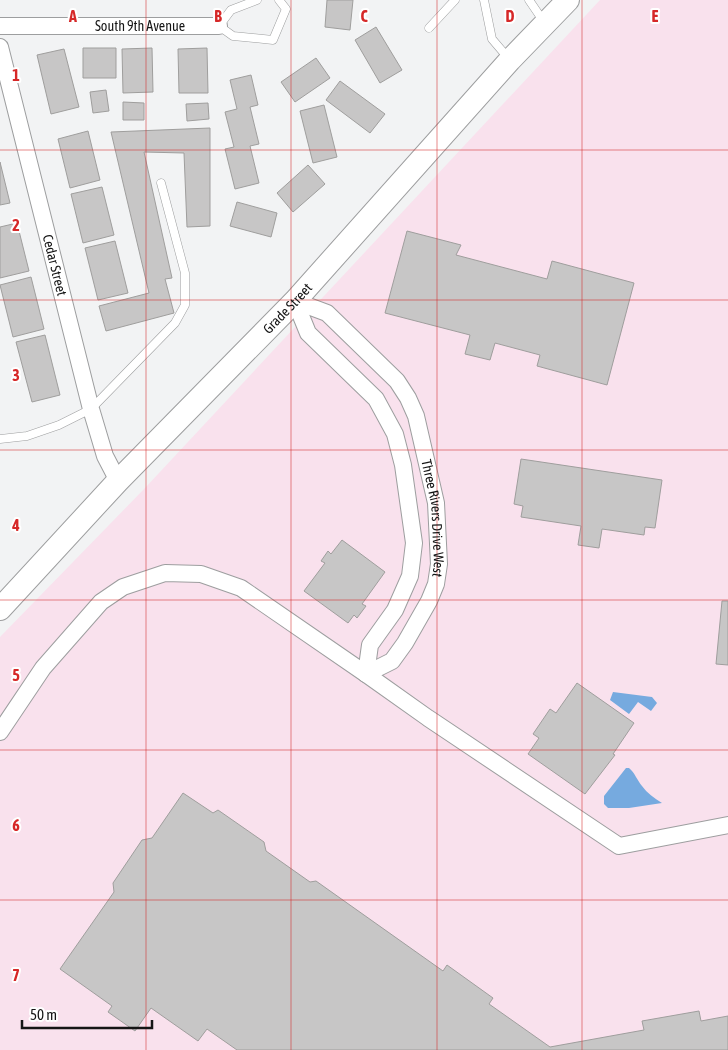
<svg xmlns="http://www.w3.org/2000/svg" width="728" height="1050" font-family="'Asap Condensed',sans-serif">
<rect width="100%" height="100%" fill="#f2f3f4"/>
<path fill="#f9e1ed" d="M600,0h128v1050h-728v-413l145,-149z"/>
<path fill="#76aadf" d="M613,692l39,5 5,6 -6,8 -13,-9 -9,12 -19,-14z
M626,768h3c6,5 8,12 13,18 5,7 12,12 20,17l-33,5h-21l-4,-4v-8z"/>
<path fill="#c7c6c6" stroke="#9f9e9d" d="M327,0h26l-3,30 -25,-3z
M376,27l26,43 -22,13 -25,-43z
M83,48h33v30h-33z
M152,48l1,44 -30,1 -1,-44z
M207,48l1,45h-29l-1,-44z
M64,49l15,58 -28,7 -14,-59z
M316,58l14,20 -35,24 -14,-20z
M251,75l7,30 -8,2 9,37 -9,2 9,37 -24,6 -10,-40 9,-2 -9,-35 12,-3 -7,-29z
M340,81l45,33 -15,19 -44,-33z
M106,90l3,21 -16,2 -3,-21z
M123,102l21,1v17h-21z
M208,103l1,16 -22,2 -1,-17z
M324,105l13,52 -24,6 -13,-52z
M210,128v98l-23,1 -3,-74 -40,-1 28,126 -7,1 9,34 -68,18 -7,-25 50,-13 -38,-161z
M88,131l12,49 -30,8 -12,-49z
M0,162l10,41 -10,2z
M308,165l17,19 -32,28 -16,-19z
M102,187l12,48 -31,8 -12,-49z
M237,202l40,11 -6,24 -41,-11z
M17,223l12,48 -29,7v-51z
M407,231l54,14 -5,10 91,24 5,-18 82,22 -27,102 -70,-19 3,-11 -45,-12 -5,17 -25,-6 5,-19 -85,-22z
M115,241l13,52 -30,7 -13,-52z
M31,277l13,52 -31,8 -13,-52z
M45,335l15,60 -28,7 -16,-60z
M521,459l141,21 -7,48 -10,-1 -1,8 -42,-6 -3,19 -21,-3 3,-19 -60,-9 2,-11 -9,-2z
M342,540l43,32 -23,32 4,2 -9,12 -3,-3 -6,8 -44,-32 21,-28 -4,-2 7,-10 3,3z
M722,601h6v64l-12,-1z
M577,683l57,40 -21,31 2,1 -30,39 -57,-40 11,-16 -6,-4 17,-25 6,4z
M183,793l30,20 5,-3 46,32 2,9 44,31 6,-1 127,90 4,-6 46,33 -4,6 61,43 94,-17 -2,-9 57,-10 2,10 27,-5v34h-491l-30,-21 -9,12 -47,-33 -16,23 -27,-19 4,-6 -52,-37 54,-77 -1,-9 29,-43 10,-2z"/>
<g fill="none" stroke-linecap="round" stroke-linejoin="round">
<g stroke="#9d9e9f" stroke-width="9">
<path id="service" d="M257,0l-26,10 -12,16 14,10 40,4 13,-31 -7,-9
M484,0l8,39 17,20
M529,0l15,22
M429,28l26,-28
M0,439l27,-3 32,-11 32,-16 84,-86 10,-18v-32l-24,-90"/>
</g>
<g stroke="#9d9e9f" stroke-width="18">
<g id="minor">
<path id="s1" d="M0,26h219"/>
<path id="s2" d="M0,47l91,362 14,47 13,25"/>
<path id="s3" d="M295,301l32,12 70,68 11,17 8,18 20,87 3,61 -3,20 -7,17 -24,42 -13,18 -26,13"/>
<path d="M295,301l13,32 68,66 19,35 8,31 11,78 -4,33 -15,34 -25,35 -4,29"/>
<path d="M0,732l43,-64 58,-66 22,-15 42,-14 36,1 40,14 125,86 62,44 191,128 109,-21"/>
</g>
</g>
<g stroke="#9d9e9f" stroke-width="24">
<g id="secondary">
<path id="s4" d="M0,609l118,-128 177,-180 215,-241 58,-60"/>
</g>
</g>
<use href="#service" stroke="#fff" stroke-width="8"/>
<use href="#minor" stroke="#fff" stroke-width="16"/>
<use href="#secondary" stroke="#fff" stroke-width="22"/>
</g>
<path fill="none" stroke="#d62828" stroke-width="1" stroke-opacity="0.55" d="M146,0v1050M291,0v1050M437,0v1050M582,0v1050M0,150h728M0,300h728M0,450h728M0,600h728M0,750h728M0,900h728"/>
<g text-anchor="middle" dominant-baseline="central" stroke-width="4" stroke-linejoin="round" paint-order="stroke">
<g font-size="14" fill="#151515" stroke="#fff">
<text stroke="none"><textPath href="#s1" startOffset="140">South 9th Avenue</textPath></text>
<text stroke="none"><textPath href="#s2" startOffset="225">Cedar Street</textPath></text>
<text stroke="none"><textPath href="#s4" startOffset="416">Grade Street</textPath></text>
<text stroke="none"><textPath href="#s3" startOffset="276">Three Rivers Drive West</textPath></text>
</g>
</g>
<g font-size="16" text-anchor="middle" font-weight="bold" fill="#d62828" stroke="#fff" stroke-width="4" stroke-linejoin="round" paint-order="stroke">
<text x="73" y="22">A</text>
<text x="218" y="22">B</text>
<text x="364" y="22">C</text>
<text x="510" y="22">D</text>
<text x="655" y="22">E</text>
<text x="16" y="81">1</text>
<text x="16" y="231">2</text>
<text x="16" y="381">3</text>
<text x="16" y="531">4</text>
<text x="16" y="681">5</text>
<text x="16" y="831">6</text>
<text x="16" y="981">7</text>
</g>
<path d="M22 1020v8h130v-8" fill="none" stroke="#151515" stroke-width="2.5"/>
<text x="30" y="1020" font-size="15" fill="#151515" stroke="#ffffff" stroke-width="4" paint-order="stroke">50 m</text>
</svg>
